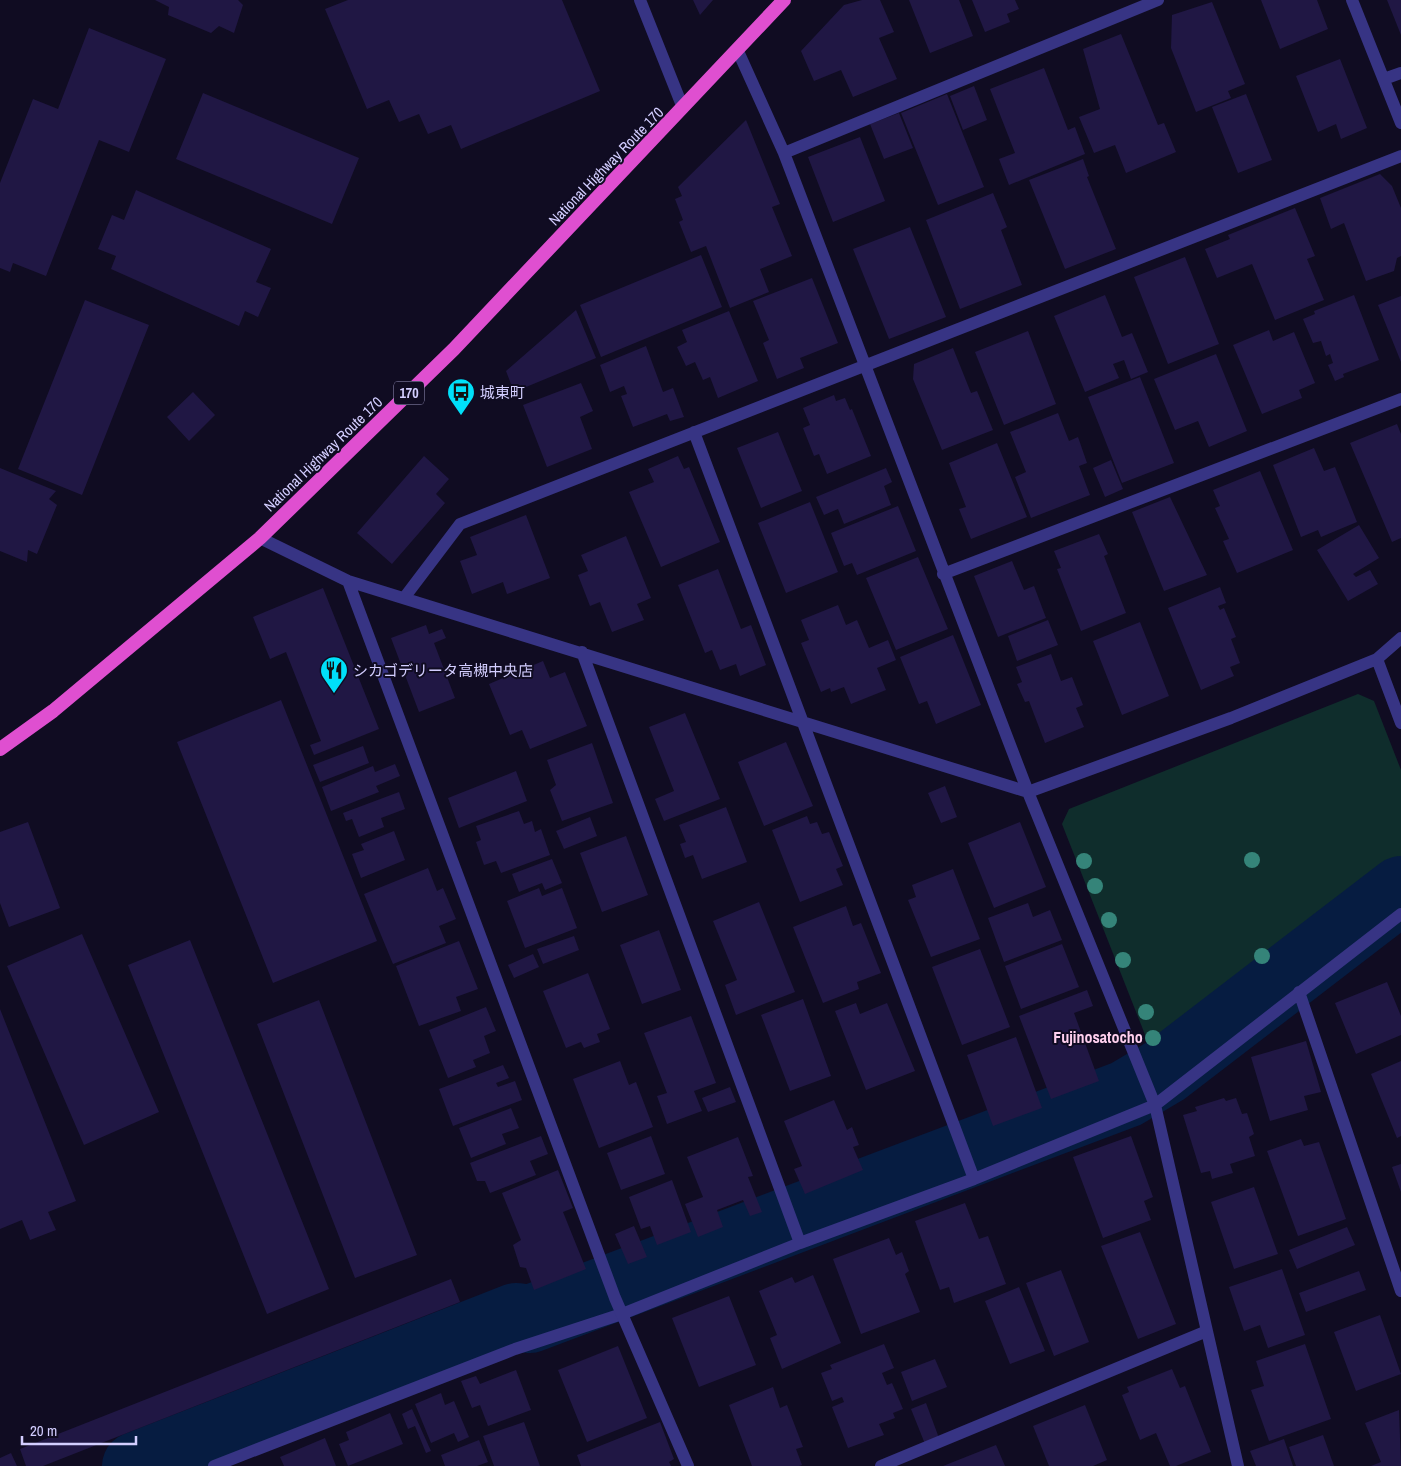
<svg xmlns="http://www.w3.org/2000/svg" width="1401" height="1466" font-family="'Archivo Narrow','Noto Sans JP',sans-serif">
<rect width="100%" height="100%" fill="#100c22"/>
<path fill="#0f2d2c" d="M1358,694l16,7 27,69v95l-246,195 -93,-236 7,-15z"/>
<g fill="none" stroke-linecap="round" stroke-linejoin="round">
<path stroke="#061c41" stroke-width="68" d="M136,1466l380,-149 14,2 596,-225 39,-23 236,-181"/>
</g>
<path fill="#201744" d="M155,0h83l5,5 -9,28 -15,-7 -8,7 -43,-18 1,-8z
M348,0h214l38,91 -139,58 -10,-24 -23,9 -9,-20 -20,8 -10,-22 -22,9 -42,-100z
M693,0h20l-13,15z
M862,0h18l14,32 -15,6 18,41 -44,18 -12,-27 -27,11 -13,-30 43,-46z
M909,0h50l14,36 -43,17z
M972,0h43l4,9 -12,5 3,8 -25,10z
M1261,0h56l11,29 -48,20z
M1387,0h14v35z
M1212,2l33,82 -17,7 3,7 -35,14 -25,-64 1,-33z
M89,28l77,31 -37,93 -30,-12 -53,136 -33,-13 -3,9 -10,-4v-85l33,-84 25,10z
M1121,34l37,91 6,-2 12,29 -50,21 -11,-28 -21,8 -15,-36 21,-8 -17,-60z
M1340,59l27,69 -26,11 -5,-15 -18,8 -22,-56z
M1044,68l24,62 7,-3 10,27 -76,31 -10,-26 16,-6 -25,-64z
M974,86l13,34 -24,10 -13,-34z
M203,93l156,65 -27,66 -156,-65z
M947,94l37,93 -46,18 -37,-92z
M1246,94l26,66 -34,13 -26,-66z
M899,113l14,35 -29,11 -14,-35z
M746,120l34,84 -8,3 20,49 -32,13 9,23 -39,16 -24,-62 -15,6 -12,-30 4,-2 -8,-21 7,-3 -4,-9z
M860,137l25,64 -52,21 -25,-65z
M1083,159l6,17 -2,1 29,72 -51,20 -36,-89z
M1380,174l12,12 9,22v48l-4,2 -3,13 -28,10 -22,-58 -13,6 -11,-31z
M136,190l135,59 -15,33 15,6 -13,29 -13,-6 -6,15 -128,-57 5,-13 -18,-7 14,-34 12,5z
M993,193l14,34 -6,3 21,55 -62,24 -34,-89z
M1295,208l20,48 -8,3 17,41 -49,20 -23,-56 -35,14 -12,-29 25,-10 -2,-4z
M910,227l36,90 -57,22 -36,-90z
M701,255l21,52 -121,50 -21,-52z
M1185,257l34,87 -51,20 -34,-87z
M812,278l26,65 -38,15 4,10 -27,11 -14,-36 6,-3 -16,-39z
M1105,295l17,42 10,-4 16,39 -17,7 -7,-19 -11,4 6,14 -34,14 -31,-76z
M1354,295l25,65 -36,14 1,3 -9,4 -7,-16 5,-2 -3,-9 -4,2 -5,-15 -8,2 -10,-24 12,-5 -1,-3z
M1401,296v66l-23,-57z
M85,300l64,25 -67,170 -64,-26z
M576,310l20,48 -82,34 -8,-21z
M729,311l29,70 -40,17 -8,-21 -7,3 -8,-18 -9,4 -9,-19 10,-5 -5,-12z
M1269,330l4,11 21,-9 21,51 -16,7 3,8 -40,16 -29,-69z
M1028,331l28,73 -52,21 -29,-73z
M646,346l17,46 10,-4 11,29 -14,4 -3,-7 -34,13 -12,-31 6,-2 -3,-8 -14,6 -10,-27z
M953,348l18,45 6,-2 16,39 -51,20 -29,-71 1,-15z
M1216,354l31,77 -38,16 -11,-26 -23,9 -21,-51z
M1140,377l34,86 -52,20 -34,-86z
M581,383l12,28 -13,6 12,32 -45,18 -24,-62z
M193,392l22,23 -26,26 -22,-24z
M834,395l2,6 9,-3 5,12 2,-1 19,47 -44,18 -8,-20 -5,2 -11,-28 7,-3 -7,-17z
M1058,413l11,28 9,-4 9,26 -8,3 11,29 -59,23 -16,-41 11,-5 -16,-40z
M1397,424l4,10v104l-9,4 -42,-99z
M778,432l24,59 -41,17 -24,-60z
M997,443l30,74 -56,22 -12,-30 7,-2 -17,-44z
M1314,448l10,23 11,-4 22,55 -36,15 -3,-7 -17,7 -28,-72z
M424,456l25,23 -13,15 9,9 -53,61 -35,-31z
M678,456l6,13 5,-2 31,75 -59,25 -32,-75 25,-10 -6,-13z
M1111,460l12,29 -18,8 -12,-29z
M0,468l56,23 -7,8 8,6 -20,49 -9,-4 -1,12 -27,-11z
M886,468l6,14 -8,4 7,19 -47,19 -6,-15 -14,6 -8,-18z
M1260,471l33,79 -56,23 -14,-32 6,-2 -14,-31 5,-2 -7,-16z
M1170,497l37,78 -43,16 -32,-79z
M810,502l28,70 -52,21 -28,-70z
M898,506l18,45 -59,24 -5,-12 -8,3 -13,-33z
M526,515l24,63 -43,16 -4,-12 -31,12 -12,-33 17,-6 -7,-18z
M1359,525l20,33 -26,16 3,3 14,-7 8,14 -30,17 -31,-51z
M1099,534l9,20 -4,2 22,57 -45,18 -24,-62 4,-1 -7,-17z
M626,536l25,62 -14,6 7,16 -32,12 -12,-30 -10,4 -12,-31 10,-4 -7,-16z
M918,557l30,72 -52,21 -30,-72z
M1012,561l12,29 10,-4 12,32 -48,19 -24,-61z
M718,569l23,60 10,-4 15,40 -26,11 -4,-12 -16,6 -8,-20 -7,3 -27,-68z
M1220,587l6,16 -8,3 2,4 4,-2 12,29 -5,2 9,24 -10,4 4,9 -33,14 -33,-82z
M323,588l56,141 -65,26 -4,-10 11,-4 -35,-89 -16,7 -17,-42z
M838,605l8,20 11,-5 12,28 19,-8 8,20 -19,8 9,22 -35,14 -7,-17 -13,5 -1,-4 -9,4 -20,-49 8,-3 -8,-20z
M1048,620l10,25 -41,16 -9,-25z
M1140,622l29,74 -47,19 -29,-74z
M426,625l3,9 13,-5 4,9 -12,5 21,55 -36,14 -28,-74z
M953,635l28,70 -45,19 -9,-23 -8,3 -19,-47z
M1051,654l10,27 11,-4 11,28 -7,3 8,19 -39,16 -16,-42 -4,1 -8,-18 5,-2 -6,-15z
M543,661l7,17 15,-6 22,54 -57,23 -8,-19 -12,5 -21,-51z
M281,700l96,241 -104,42 -96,-241z
M685,713l35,86 -56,22 -9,-22 19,-8 -25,-64z
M786,742l27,64 -49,20 -26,-64z
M592,743l21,60 -51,18 -12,-31 6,-5 -9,-25z
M363,746l6,17 -49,19 -7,-17z
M395,764l5,12 -24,10 3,6 -48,19 -9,-24 51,-21 2,6z
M516,771l11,30 -68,27 -11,-30z
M945,786l12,31 -16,6 -13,-30z
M399,792l6,17 -24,9 3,9 -25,10 -7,-18 -6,2 -3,-8z
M726,807l21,55 -45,17 -9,-24 -8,3 -5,-14 6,-2 -7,-17z
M519,811l5,13 8,-3 3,11 6,-3 9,26 -49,18 -5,-12 -12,4 -8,-23 5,-2 -5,-14z
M807,816l3,8 7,-2 5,12 7,-2 14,34 -7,3 7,16 -43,17 -28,-72z
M590,817l7,19 -33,13 -8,-18z
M28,822l32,86 -51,19 -9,-24v-71z
M1020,822l26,65 -52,21 -26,-65z
M394,831l11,29 -44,18 -9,-24 12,-4 -3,-6z
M626,836l22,59 -46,17 -22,-59z
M552,859l10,24 -17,7 -3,-7 -23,9 -7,-18z
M428,868l9,23 6,-3 13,31 -17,7 7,17 -53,21 -29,-70z
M953,869l27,70 -49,18 -23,-57 8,-3 -4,-12z
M539,888l3,8 20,-8 15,40 -52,20 -18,-47z
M759,902l36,90 -59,23 -11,-30 12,-5 -24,-59z
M1028,903l5,14 17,-7 12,30 -58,22 -16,-44z
M846,906l7,20 8,-3 20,50 -24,9 2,7 -36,14 -30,-76z
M659,930l22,60 -39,14 -22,-59z
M82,934l77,178 -75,33 -77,-179z
M574,936l5,14 -36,14 -6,-15z
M190,940l139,349 -62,25 -139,-349z
M459,941l19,48 -22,8 5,14 -42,15 -23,-60z
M1062,944l17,43 -58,22 -16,-43z
M980,949l30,78 -48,18 -30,-78z
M533,954l6,13 -25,11 -6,-13z
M588,973l22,56 -13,5 3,8 -16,6 -3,-6 -15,6 -23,-57z
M1387,982l14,34v19l-45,19 -21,-51z
M1087,990l6,16 -19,7 25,68 -48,18 -32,-83z
M803,999l28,77 -41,15 -29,-76z
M319,1000l98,255 -62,23 -98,-254z
M856,1003l4,11 27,-11 28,68 -49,19 -31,-79z
M486,1007l10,24 -12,5 6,17 -17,7 3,7 -28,11 -19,-48z
M0,1009l76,192 -28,11 8,18 -26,10 -8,-20 -22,9z
M691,1016l25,67 -22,8 8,20 -35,13 -10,-28 10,-3 -23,-60z
M1016,1037l26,71 -49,18 -26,-71z
M1306,1041l15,51 -17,4 4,14 -38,11 -19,-64z
M620,1061l9,24 7,-3 17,45 -54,21 -26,-69z
M1401,1061v75l-4,2 -26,-64z
M503,1065l6,13 -13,5 2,4 17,-6 7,19 -69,26 -14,-37z
M730,1087l6,15 -28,10 -6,-14z
M1224,1098l2,3 10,-3 6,16 5,-1 7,21 -5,3 6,19 -25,8 3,9 -21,6 -2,-8 -9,2 -18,-58 14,-4 -2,-4z
M834,1100l13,30 5,-3 7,18 -6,2 10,23 -58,24 -11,-25 8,-3 -18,-45z
M511,1108l8,20 -17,6 4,10 -35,14 -12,-30z
M541,1136l7,18 -18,7 6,14 -46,18 -5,-12h-8l-7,-18z
M651,1136l14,38 -44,16 -14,-37z
M1131,1136l22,61 -9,4 7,19 -48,18 -30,-81z
M738,1137l15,39 -5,1 14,35 -12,4 -7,-16 -26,10 6,17 -25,10 -13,-33 18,-7 -16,-40z
M1301,1139l3,7 15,-4 27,77 -48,17 -31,-85z
M1401,1164v28l-9,-25z
M558,1170l15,38 -10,4 23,57 -52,21 -8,-22 -6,-1 -7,-22 8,-5 -19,-47z
M672,1180l19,52 -34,13 -7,-19 -9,3 -12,-32z
M1254,1187l24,67 -44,15 -23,-67z
M965,1203l14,36 9,-3 18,48 -52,19 -5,-16 -9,3 -25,-69z
M634,1226l13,31 -19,7 -13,-30z
M1347,1227l8,18 -58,24 -8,-19z
M1140,1232l36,92 -38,15 -37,-93z
M889,1238l7,17 6,-3 7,19 -4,3 15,38 -59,22 -28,-75z
M1282,1269l23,66 -37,13 -8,-23 -16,6 -15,-44z
M1061,1270l28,72 -35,14 -28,-73z
M1359,1271l7,19 -60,22 -7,-19z
M813,1275l28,68 -59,26 -12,-31 7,-3 -18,-44 33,-14 3,6z
M451,1279l9,23 -417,164h-17l-6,-17z
M1019,1287l26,64 -35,13 -25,-63z
M729,1296l27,69 -57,22 -27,-69z
M1380,1315l21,59 -45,17 -22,-59z
M884,1344l10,24 -12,5 5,12 5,-2 11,26 -10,4 2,5 -16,6 5,11 -36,13 -16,-41 12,-5 -2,-5 -10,4 -11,-28 11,-4 -2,-4z
M1305,1344l26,75 -62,22 -18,-51 13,-4 -8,-25z
M618,1346l29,72 -60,24 -29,-72z
M935,1359l12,28 -35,14 -11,-29z
M1172,1369l8,19 5,-2 26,66 -35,14h-6l-14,-33 -16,7 -18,-45 7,-3 -2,-5z
M516,1370l15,40 -43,16 -8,-21 -8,3 -11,-27 15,-5 4,8z
M773,1387l7,21 7,-3 16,42 -7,2 6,16 -3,1h-47l-23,-61z
M441,1393l4,12 9,-4 15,36 -11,5 -4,-9 -23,10 -16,-39z
M926,1403l13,35 -14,6 -14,-35z
M1085,1405l22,55 -14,6h-44l-16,-40z
M412,1409l19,42 -5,2 -11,-27 -7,3 -6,-15z
M1399,1410l2,56h-30l10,-4 -16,-39z
M390,1413l13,31 -55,22 -9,-22 10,-4 -3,-8z
M524,1422l16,44h-46l-11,-30z
M660,1422l14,37 -5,3 2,4h-90l-4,-11z
M1323,1435l11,31h-38l-7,-19z
M325,1438l11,28h-52l-4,-9z
M1284,1439l9,27h-37l-6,-15z
M479,1440l9,22 -11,4h-32l-4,-11z
M996,1445l9,21h-62z
M11,1453l6,13h-17v-8z"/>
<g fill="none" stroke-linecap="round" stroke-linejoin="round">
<path stroke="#373484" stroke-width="12" d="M214,1466l301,-117 107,-35"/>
<path stroke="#373484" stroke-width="12" d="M640,0l43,108
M1352,0l49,123
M737,49l47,104 244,639 127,313 83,361
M1384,79l17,-6
M784,153l374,-153
M694,432l280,747
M260,538l88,43 680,211 203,-74 146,-59 24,-21
M943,574l458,-175
M348,581l267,717 73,168
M404,598l56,-74 941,-368
M582,652l218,591
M1377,659l24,64
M1299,992l102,299
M622,1314l178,-71 174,-64 181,-74 246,-191
M881,1466l326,-135"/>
<path stroke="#df4fd0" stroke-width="14" d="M0,749l53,-38 207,-173 194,-189 330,-349"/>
</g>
<g fill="#358479">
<circle cx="1252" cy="860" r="8"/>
<circle cx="1084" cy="861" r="8"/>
<circle cx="1095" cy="886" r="8"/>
<circle cx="1109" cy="920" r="8"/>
<circle cx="1262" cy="956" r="8"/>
<circle cx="1123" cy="960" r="8"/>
<circle cx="1146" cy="1012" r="8"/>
<circle cx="1153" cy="1038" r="8"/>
</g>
<defs>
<g id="bus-pin" transform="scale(1.4375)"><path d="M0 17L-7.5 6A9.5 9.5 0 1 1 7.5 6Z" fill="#00e0f9" stroke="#100c22"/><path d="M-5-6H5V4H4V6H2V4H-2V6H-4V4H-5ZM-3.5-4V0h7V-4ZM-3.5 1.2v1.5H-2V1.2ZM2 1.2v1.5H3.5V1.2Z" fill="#111"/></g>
<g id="restaurant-pin" transform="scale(1.4375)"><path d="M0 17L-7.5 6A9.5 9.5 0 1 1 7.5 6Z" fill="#00e0f9" stroke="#100c22"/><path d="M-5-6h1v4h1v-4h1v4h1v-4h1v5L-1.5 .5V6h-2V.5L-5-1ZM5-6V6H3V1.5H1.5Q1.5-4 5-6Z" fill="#111"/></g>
</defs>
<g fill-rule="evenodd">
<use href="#bus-pin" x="461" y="392"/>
<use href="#restaurant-pin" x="334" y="670"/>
</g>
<g text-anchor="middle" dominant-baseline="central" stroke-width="4" stroke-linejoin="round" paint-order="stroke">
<rect fill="#100c22" stroke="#9894bd" stroke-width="1" x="394" y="381.5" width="30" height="23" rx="4"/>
<g font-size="14" font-weight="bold" fill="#d3ceff">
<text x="409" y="393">170</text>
</g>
<g font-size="15" fill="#d3ceff" stroke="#100c22">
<text transform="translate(606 166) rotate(-46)">National Highway Route 170</text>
<text transform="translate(323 454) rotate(-44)">National Highway Route 170</text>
</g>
<g font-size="15" fill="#d3ceff" stroke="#100c22" text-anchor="start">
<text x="480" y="392">城東町</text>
<text x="353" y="670">シカゴデリータ高槻中央店</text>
</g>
<g font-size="16" font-weight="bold" fill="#ffd0ee" stroke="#100c22">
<text x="1098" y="1037">Fujinosatocho</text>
</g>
</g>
<path d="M22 1436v8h114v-8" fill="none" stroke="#d3ceff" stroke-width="2.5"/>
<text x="30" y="1436" font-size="15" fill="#d3ceff" stroke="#100c22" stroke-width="4" paint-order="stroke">20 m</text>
</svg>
